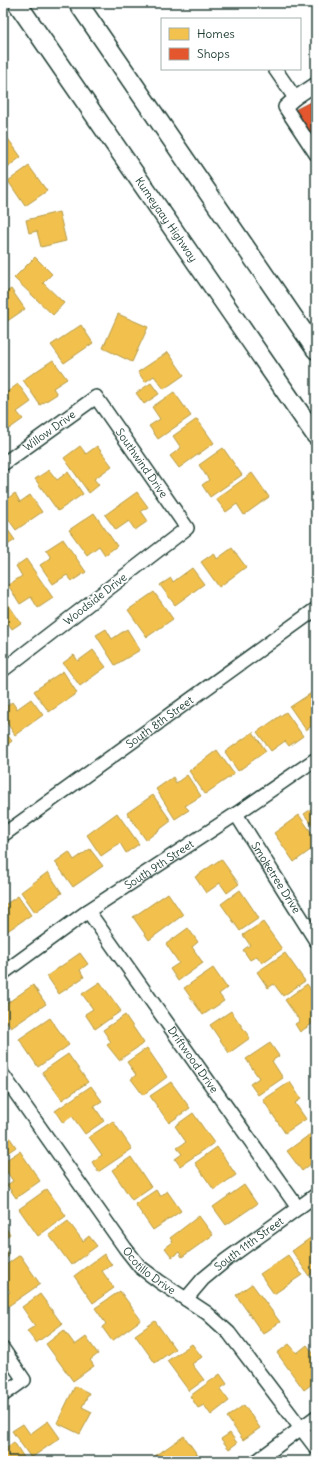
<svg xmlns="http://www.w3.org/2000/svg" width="319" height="1464" font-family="Delius,sans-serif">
<rect width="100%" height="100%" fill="#fff"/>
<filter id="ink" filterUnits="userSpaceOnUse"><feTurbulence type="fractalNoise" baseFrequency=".025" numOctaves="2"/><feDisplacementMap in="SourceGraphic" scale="8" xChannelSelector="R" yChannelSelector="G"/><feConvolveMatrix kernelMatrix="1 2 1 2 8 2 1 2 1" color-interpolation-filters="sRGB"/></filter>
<g filter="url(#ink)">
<path fill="#f2c14e" stroke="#b39946" d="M4,133l17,24 -16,12 -2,-3v-32z
M29,166l18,25 -22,15 -17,-25z
M59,212l7,29 -25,6 -4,-16 -8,2 -3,-13z
M35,257l17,17 -9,9 21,20 -11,12 -39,-37z
M11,289l14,20 -22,15 1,-21 -1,-9z
M118,314l30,13 -16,35 -29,-14z
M81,325l12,18 -29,20 -13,-18z
M168,352l16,23 -20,14 -10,-13 -9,6 -7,-10z
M53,360l14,19 -14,9 4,6 -17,11 -17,-25z
M151,383l8,11 -15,10 -8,-11z
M18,384l13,18 -14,10 6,7 -14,10 -6,-9v-25z
M174,392l17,24 -33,23 -9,-13 11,-7 -8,-12z
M197,419l17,24 -35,25 -9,-12 11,-8 -8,-12z
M80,446l6,8 11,-8 15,20 -18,13 5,6 -10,8 -25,-35z
M223,448l19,27 -32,22 -8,-12 7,-5 -10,-15z
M49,470l8,10 11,-8 15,22 -25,17 -23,-32z
M252,473l17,24 -25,18 -7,-11 -11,8 -10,-13z
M137,492l11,15 -7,4 7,10 -13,9 -6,-9 -13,9 -11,-15z
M15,493l5,9 10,-7 12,17 -26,18 -13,-18v-10z
M94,513l23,33 -12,9 -6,-9 -12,9 -18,-25z
M3,523l12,17 -12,8z
M63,539l23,33 -14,9 -5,-6 -14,9 -13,-19 11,-7 -5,-8z
M232,548l14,19 -27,20 -18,-25 13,-9 3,6z
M26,559l27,39 -15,10 -7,-11 -11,7 -12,-19 14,-9 -6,-10z
M192,568l12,16 -29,21 -15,-20 11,-7 2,4z
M154,592l19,27 -26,18 -19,-27z
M3,598h1l17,25 -9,6 -4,-6 -5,3z
M106,629l6,10 15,-10 13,21 -25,15 -19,-30z
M93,650l13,17 -26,19 -17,-23 11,-8 4,6z
M63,671l14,22 -28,19 -15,-21z
M316,690v33l-10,7 -16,-23z
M31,699l12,16 -28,20 -12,-18v-8l9,-7 5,7z
M286,712l17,24 -14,10 -4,-5 -14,10 -14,-19z
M3,729l9,12 -9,7z
M253,732l13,19 -28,20 -13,-19z
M217,750l17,24 -29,20 -16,-23z
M187,775l14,21 -16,10 4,4 -14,9 -19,-30 17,-12 3,6z
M153,795l18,26 -25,19 -19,-27z
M316,806v25l-12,-17z
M117,813l22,31 -13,9 -6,-10 -19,13 -14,-21z
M299,815l17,24v7l-22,16 -20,-29z
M90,849l13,17 -30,21 -18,-25 14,-10 5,8z
M221,859l18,25 -12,9 -7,-10 -14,10 -11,-16z
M48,872l14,21 -27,19 -14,-20z
M240,890l19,28 -19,13 -19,-27z
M168,893l15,22 -34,25 -16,-23z
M18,896l13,19 -28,19v-28z
M263,922l19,27 -20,14 -5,-7 -7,4 -7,-10 7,-5 -7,-10z
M188,928l10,14 -6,5 11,16 -25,18 -8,-12 9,-6 -13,-19z
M80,953l8,11 -8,6 4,7 -25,17 -12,-18z
M285,953l20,28 -22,15 -9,-12 -6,4 -11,-16z
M213,968l14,20 -8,6 5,7 -21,14 -19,-27z
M100,982l21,29 -26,18 -10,-15 8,-5 -11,-15z
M307,984l9,13v24l-16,11 -5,-8 5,-3 -15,-21z
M33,985l13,19 -35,24 -8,-11v-11z
M231,1011l19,27 -21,15 -19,-28z
M125,1015l19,28 -25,17 -12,-15 4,-3 -8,-12z
M50,1018l19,27 -31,22 -19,-28z
M270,1043l9,13 -7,5 11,17 -25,17 -8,-11 9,-6 -13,-19z
M147,1048l20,29 -24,18 -12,-16 5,-4 -9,-13z
M68,1054l20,28 -26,18 -20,-28z
M171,1082l19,26 -21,15 -19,-27z
M290,1082l11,17 -6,4 11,16 -21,14 -22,-33z
M91,1086l11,15 -8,5 10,15 -19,13 -13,-18 -9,7 -8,-12z
M193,1113l21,30 -34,23 -5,-7 7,-5 -5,-6 9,-6 -11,-16z
M113,1121l19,28 -34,23 -6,-10 10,-7 -13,-18z
M3,1128l13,19 -13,9z
M316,1130v30l-14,11 -15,-20z
M217,1147l19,28 -22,15 -19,-27z
M20,1151l20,30 -24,17 -9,-13 6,-4 -10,-15v-4z
M131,1157l20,30 -19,13 -20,-30z
M244,1185l13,19 -31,21 -13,-18z
M47,1189l19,27 -28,20 -19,-27z
M156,1190l4,6 7,-5 14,20 -28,19 -18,-26z
M199,1216l14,19 -31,22 -3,-5 -7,5 -7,-9 8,-6 -3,-4z
M68,1221l15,20 6,-5 8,10 -26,19 -22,-30z
M3,1224l7,10 -7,5z
M316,1234v37l-7,5 -17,-25z
M3,1246l6,10 -6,4z
M104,1254l8,11 -10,6 12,17 -21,15 -19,-27z
M20,1255l20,29 -33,23 -4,-6v-5l7,-4 -7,-10v-15z
M288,1255l14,20 -28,19 -14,-20z
M252,1284l28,38 -17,12 -27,-39z
M120,1291l21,29 -29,21 -10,-14 4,-3 -11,-16z
M40,1294l22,30 -26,19 -9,-12 8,-5 -13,-19z
M155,1321l20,28 -20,14 -20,-28z
M64,1330l11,15 11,-8 12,17 -8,6 4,6 -21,15 -27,-37z
M192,1344l10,13 -10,7 12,16 -15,11 -22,-30z
M289,1344l8,9 10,-8 9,12v24l-12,9 -27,-37z
M220,1374l7,10 -7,5 9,12 -18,14 -7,-10 -6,3 -8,-12z
M75,1386l14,7 -7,14 10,5 -12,22 -23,-11z
M244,1405l16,23 -17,12 -16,-23z
M48,1421l12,17 -29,20 -19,-27 11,-7 7,10z
M230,1433l7,10 -8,6 -8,-10z
M184,1436l18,25h-54z
M14,1442l11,17 -3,2h-19v-11z"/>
<path fill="#e4572e" stroke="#a94f30" d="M316,99v48l-23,-36z"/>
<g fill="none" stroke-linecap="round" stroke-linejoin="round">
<g stroke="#1f3d34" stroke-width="16">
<g id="minor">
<path d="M275,69l20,29 -10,9 31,47"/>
<path d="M295,98l21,-14"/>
<path id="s1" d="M3,464l93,-67 91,131 -184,142"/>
<path id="s2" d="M236,814l80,127"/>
<path id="s3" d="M3,835l313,-226"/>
<path id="s4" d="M88,911l210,297"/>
<path id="s5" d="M3,973l85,-62 148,-97 80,-55"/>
<path id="s6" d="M3,1075l122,173 15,19 20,15 47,31 22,20 87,115"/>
<path id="s7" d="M186,1299l17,-20 23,-19 90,-65"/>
<path d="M3,1349l21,31 -21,15"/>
<path d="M257,1461l59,-44"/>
</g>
</g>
<g stroke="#1f3d34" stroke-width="21">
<g id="highway">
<path id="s8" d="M17,3l299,433"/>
<path d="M78,3l238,347"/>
</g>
</g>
<use href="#minor" stroke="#fff" stroke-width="13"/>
<use href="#highway" stroke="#fff" stroke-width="18"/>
</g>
</g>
<g text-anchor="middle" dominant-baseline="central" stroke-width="4" stroke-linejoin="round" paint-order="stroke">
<g font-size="11" fill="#1f3d34" stroke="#fff">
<text stroke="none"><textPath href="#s8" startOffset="263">Kumeyaay Highway</textPath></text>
<text stroke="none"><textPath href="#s1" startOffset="57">Willow Drive</textPath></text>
<text stroke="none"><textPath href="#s1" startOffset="195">Southwind Drive</textPath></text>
<text transform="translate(95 599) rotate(-38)">Woodside Drive</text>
<text stroke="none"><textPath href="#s3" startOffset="193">South 8th Street</textPath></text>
<text stroke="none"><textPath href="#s5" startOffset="190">South 9th Street</textPath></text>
<text stroke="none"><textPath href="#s2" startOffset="75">Smoketree Drive</textPath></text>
<text stroke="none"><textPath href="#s4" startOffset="182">Driftwood Drive</textPath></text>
<text stroke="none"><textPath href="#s7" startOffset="84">South 11th Street</textPath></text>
<text stroke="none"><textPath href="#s6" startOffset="245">Ocotillo Drive</textPath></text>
</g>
</g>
<rect width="319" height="1464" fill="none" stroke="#fff" stroke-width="16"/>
<rect x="8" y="8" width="303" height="1448" fill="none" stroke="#1f3d34" stroke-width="1.5" filter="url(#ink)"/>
<rect x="161" y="18" width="140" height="52" fill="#ffffff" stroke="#a5b1ae"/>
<rect x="169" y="28" width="20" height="12" fill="#f2c14e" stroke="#a5b1ae"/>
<text x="197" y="38" font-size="12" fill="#1f3d34">Homes</text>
<rect x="169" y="48" width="20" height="12" fill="#e4572e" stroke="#a5b1ae"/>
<text x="197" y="58" font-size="12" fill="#1f3d34">Shops</text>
</svg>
